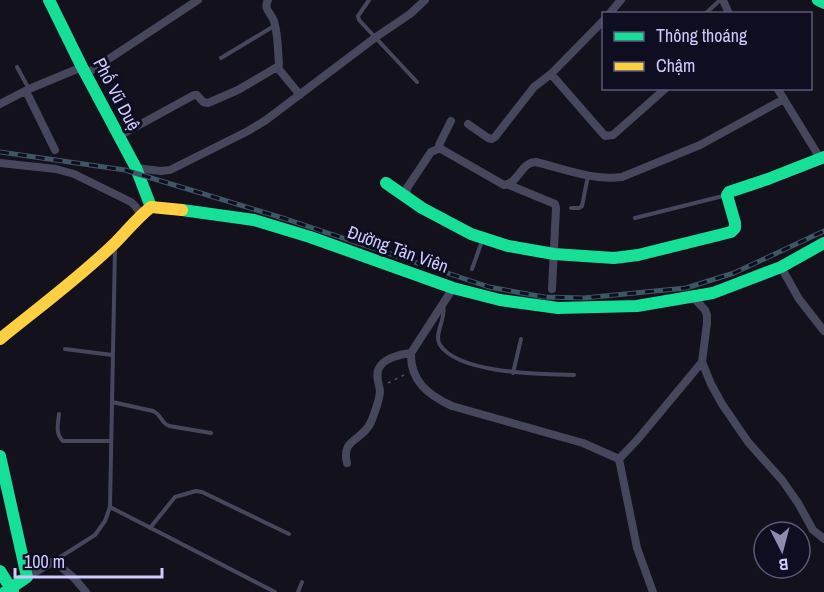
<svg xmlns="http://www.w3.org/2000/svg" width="824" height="592" font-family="'Archivo Narrow',sans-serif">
<rect width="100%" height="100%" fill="#12111c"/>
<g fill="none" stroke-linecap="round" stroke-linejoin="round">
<path stroke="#485763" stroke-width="1.5" stroke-dasharray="3 4.5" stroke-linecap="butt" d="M388,383l16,-8"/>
<path stroke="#46475d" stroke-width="4" d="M369,0l-11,16 1,4 58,62
M705,14l15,-14
M221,58l53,-32
M17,67l12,22
M571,208h8l3,-2 6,-30
M635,218l88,-22
M472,269l10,-28
M443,304c4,14 -10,31 -3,41 19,29 102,29 134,30
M65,349l47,6
M513,373l8,-34
M112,402l41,9c8,3 8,12 16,15l42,7
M59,414c-1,10 -4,19 4,27h48
M110,507l165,85
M150,528l25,-31 21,-6 6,1 87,42
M54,561l41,-26 10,-14 5,-14 5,-260
M298,592l4,-10"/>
<path stroke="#46475d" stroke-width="8" d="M723,0l6,14
M609,14l12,-14
M277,67l23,28
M86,74l112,-74
M551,74l54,62 8,-1 53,-47
M777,88l43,70
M26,91l29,59
M0,104l29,-15 53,-22
M451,121l-12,24 2,4 63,36c15,-2 17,-23 32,-23 28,7 58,19 86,15l78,-32 84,-46
M468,124l20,14 4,1 3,-2 39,-50 17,-13 53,-54
M119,136l75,-41h3l6,7 5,1 30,-13 39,-23 2,-2c-1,-14 -1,-31 -5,-44 -3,-8 -11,-12 -6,-21
M0,163l56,6 18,5 57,28 5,5 5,8
M136,168l25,3 9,-1 78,-39 18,-11 110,-83 34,-23 15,-14
M509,185l46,19 1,4 -4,81
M406,197l1,-9 24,-36 7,-3h3
M781,267l18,32 25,32
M453,288l-42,65c-1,28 17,42 41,53l131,37 36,16
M702,362l9,22 11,20 26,38 34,38 16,23 15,27 11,9
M347,463c-6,-25 15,-21 24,-41 3,-7 9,-24 9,-31 -1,-8 -5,-15 -1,-23 5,-10 22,-14 32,-15
M27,577l27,-16 20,17 12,14
M653,592l-16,-44 -18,-89 19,-20 64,-77 5,-39v-8l-2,-5 -12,-13"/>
<path stroke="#16e098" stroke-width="12" d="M49,0l33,67 54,101 15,39
M818,0l6,3
M386,183l36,25 49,26 37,12 46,8 60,4 24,-3 93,-23 4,-4v-5l-8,-28 2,-3 39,-13 56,-22
M182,210l72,10 56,17 143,51 47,12 58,8 79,-2 76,-13 68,-26 43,-24
M0,456l27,121 -22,15
M0,571l13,21"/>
<path stroke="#ffcf43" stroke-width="12" d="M0,339c38,-31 79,-61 115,-96 12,-12 22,-25 36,-36l31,3"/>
<g stroke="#3f5765" stroke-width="5">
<path id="rail" d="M0,152l125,18 161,49 203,68 55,10 40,1 102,-10 48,-15 90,-42"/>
</g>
<use href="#rail" stroke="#0f0d20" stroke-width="3" stroke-dasharray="9" stroke-linecap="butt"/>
</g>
<g text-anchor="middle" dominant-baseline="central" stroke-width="6" stroke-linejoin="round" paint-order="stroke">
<g font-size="18" fill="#ceccff" stroke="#0f0d20">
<text transform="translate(117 94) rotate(62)">Phố Vũ Duệ</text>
<text transform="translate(398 249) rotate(20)">Đường Tản Viên</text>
</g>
</g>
<rect x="602" y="12" width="210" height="78" fill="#0f0d20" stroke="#5b5979" stroke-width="1.5"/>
<rect x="614" y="32" width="30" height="9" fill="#16e098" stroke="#5b5979" stroke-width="1.5"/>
<text x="656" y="42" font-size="18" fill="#ceccff">Thông thoáng</text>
<rect x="614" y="62" width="30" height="9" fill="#ffcf43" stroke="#5b5979" stroke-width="1.5"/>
<text x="656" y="72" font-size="18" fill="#ceccff">Chậm</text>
<g transform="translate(782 550) rotate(174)"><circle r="28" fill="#0f0d20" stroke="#5b5979" stroke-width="1.5"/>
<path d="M0-4.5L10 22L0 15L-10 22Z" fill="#8c8bb0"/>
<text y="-9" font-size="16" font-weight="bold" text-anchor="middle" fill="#ceccff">B</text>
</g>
<path d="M15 568v9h147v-9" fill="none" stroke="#ceccff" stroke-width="3"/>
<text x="24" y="568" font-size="18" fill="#ceccff" stroke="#0f0d20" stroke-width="4.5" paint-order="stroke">100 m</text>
</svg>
